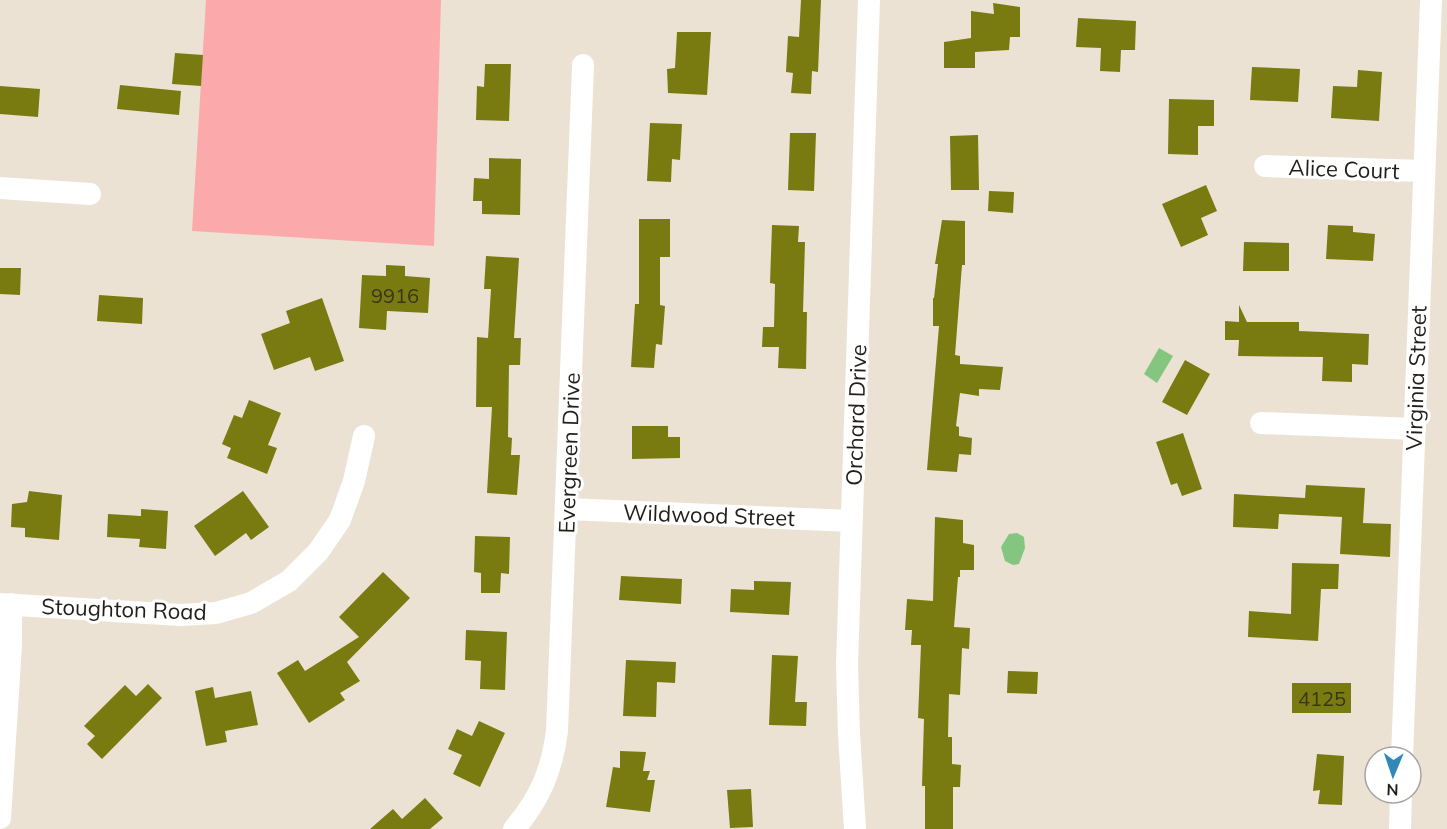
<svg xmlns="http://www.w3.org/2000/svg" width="1447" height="829" font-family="Mulish,sans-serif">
<rect width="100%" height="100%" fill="#ebe2d3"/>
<path fill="#fba9ab" d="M206,0h235l-7,246 -242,-15z"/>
<path fill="#84c67f" d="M1159,348l14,8 -16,27 -13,-9z
M1017,533l7,4 1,11 -6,16 -6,1 -8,-4 -4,-14 8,-13z"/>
<path fill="#797b11" d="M801,0h20l-3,72 -6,-1 -1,23 -20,-1 2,-20 -7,-1 2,-36 11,1z
M993,3l27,4v30h-10l-1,13 -34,2v16h-31v-26l27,-4v-27l23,3z
M1078,18l58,3 -1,29h-14l-1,22 -20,-1 1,-23 -25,-1z
M677,32h34l-4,63 -39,-2 -1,-24 8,-1z
M175,53l28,2 -2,31 -29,-2z
M485,64h26l-2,57 -33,-1 1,-34 7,1z
M1252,67l48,2 -2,33 -48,-2z
M1358,70l24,2 -3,49 -48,-3 2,-32 24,1z
M120,85l61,6 -2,24 -62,-6z
M0,86l40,3 -2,28 -38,-3z
M1169,99l45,1v26h-16v29l-30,-1z
M650,123l32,1 -2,36 -8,-1 -1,23 -24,-1z
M790,133h26l-2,58 -26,-1z
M978,135l1,55h-28l-1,-54z
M489,158l32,1 -1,56 -38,-1v-13h-9l1,-23 15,1z
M1206,185l11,26 -16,7 7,17 -27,12 -19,-43z
M989,191l25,1 -1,21 -25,-2z
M639,219h31v38h-10v48l5,1 -3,39 -6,-1 -2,24 -23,-1 4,-63h4z
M942,220l23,1v44h-3l-7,90 5,1v8l43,3 -3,23 -21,-1v7l-19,-3 -4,33 3,1v9l13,2 -1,17 -12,-1 -2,18 -30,-2 12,-144h-6v-28h1l4,-34h-3z
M772,225l27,1 -1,16h7l-2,70h4l-1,57 -28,-1 1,-21h-17l1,-20h11l1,-43 -5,-1z
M1328,225l25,1v6l22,2 -2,27 -47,-2z
M1244,242l45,1v28h-46z
M486,256l33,2 -5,80h7l-1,27h-11l-1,72 4,1 -1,17h9l-3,40 -30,-2 5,-86h-16l1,-70 11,1 3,-49h-7z
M386,265l19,1v10l25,2 -2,35 -41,-2 -1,19 -27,-2 3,-53 24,1z
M0,268h21l-1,27 -20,-1z
M99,295l44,3 -1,26 -45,-3z
M322,298l22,63 -29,10 -5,-14 -36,13 -13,-36 29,-11 -4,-12z
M1239,305l8,17h52v9l70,3 -1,31 -16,-1v18l-30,-1 1,-24 -85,-1 1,-16h-14v-19l14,1z
M1185,360l25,14 -23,41 -25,-13z
M249,400l32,13 -13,32 9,3 -10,26 -40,-16 4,-10 -9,-4 12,-29 8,3z
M632,426h36v11h12v21l-48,1z
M1183,433l19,56 -20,7 -5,-13 -6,2 -15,-43z
M1306,485l59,3 -2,35 28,1 -1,33 -50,-3 2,-37 -63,-3 -1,15 -45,-2 1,-33 71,4z
M29,491l33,4 -3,45 -34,-3v-9l-14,-1 1,-23 15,-2z
M243,491l26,36 -18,13 -5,-7 -31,23 -21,-30z
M141,509l27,2 -2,38 -27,-2 1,-8 -33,-2 1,-23 33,2z
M935,517l28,3v23l11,2v25h-14v7h-2l-4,50 16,1 -1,21 -7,-1 -2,47 -11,-1 -1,43h4v27l9,1 -1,22h-7v42h-28v-43h-3l2,-67 -6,-1 3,-73h-10l1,-15h-7l2,-31 26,2z
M475,536l35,1 -1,37 -8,-1 -1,20h-19v-20l-7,-1z
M1292,563l47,1 -1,25h-17l-3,52 -70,-4 1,-26 42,3z
M383,572l27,26 -63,64 13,19 -20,12 5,7 -36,23 -32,-50 21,-13 7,11 54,-34 -20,-20z
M621,576l61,3 -1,25 -62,-4z
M754,581l37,1 -2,33 -59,-3 1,-23 23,1z
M466,630l41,2 -2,58 -25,-1 1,-28 -16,-1z
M772,655l26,1 -3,46h12l-1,24 -37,-1z
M626,660l50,2 -1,21 -18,-1 -1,35 -33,-1z
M1008,671l30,1 -1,22 -30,-1z
M1292,683h59v30h-59z
M148,684l14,14 -60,61 -15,-15 8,-8 -11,-10 41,-41 11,11z
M213,687l2,11 36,-7 7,34 -33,6 2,11 -21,4 -11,-55z
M479,721l26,12 -25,54 -27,-13 9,-19 -14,-6 9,-20 15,7z
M620,751l26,1 -3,19h7l-3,9h8l-5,32 -44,-5 7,-40 7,1z
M1317,754l27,2 -2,49 -24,-1 2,-14 -7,1z
M751,789l2,38 -23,1 -3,-38z
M425,798l18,20 -13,11h-60l23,-20 9,10z"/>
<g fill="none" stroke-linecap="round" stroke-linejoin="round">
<path stroke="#fff" stroke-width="22" d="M1265,166l159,5
M0,188l90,6
M1261,423l154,6
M567,509l284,12
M0,604l180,11 36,-2 35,-10 38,-22 29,-29 22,-32 14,-39 10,-45
M1402,757l29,-757
M0,818l11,-173v-41
M514,829c26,-30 38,-59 43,-98l26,-666
M855,829l-6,-95 -2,-70 22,-664
M1400,829l1,-36"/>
</g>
<g text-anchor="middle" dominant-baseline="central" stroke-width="6" stroke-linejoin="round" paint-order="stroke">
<g font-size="20" fill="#383618">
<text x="395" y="295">9916</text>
<text x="1322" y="698">4125</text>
</g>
<g font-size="22" fill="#221f1a" stroke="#fff">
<text transform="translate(1344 169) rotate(2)">Alice Court</text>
<text transform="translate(1416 378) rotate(-88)">Virginia Street</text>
<text transform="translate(856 415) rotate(-88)">Orchard Drive</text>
<text transform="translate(569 453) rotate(-88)">Evergreen Drive</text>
<text transform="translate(709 515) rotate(2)">Wildwood Street</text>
<text transform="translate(124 609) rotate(2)">Stoughton Road</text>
</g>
</g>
<g transform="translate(1393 775) rotate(182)"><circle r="28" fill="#ffffff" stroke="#a7a5a3" stroke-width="1.5"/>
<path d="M0-4.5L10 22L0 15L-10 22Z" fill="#3187b6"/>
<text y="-9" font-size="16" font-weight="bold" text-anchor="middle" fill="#221f1a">N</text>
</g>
</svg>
